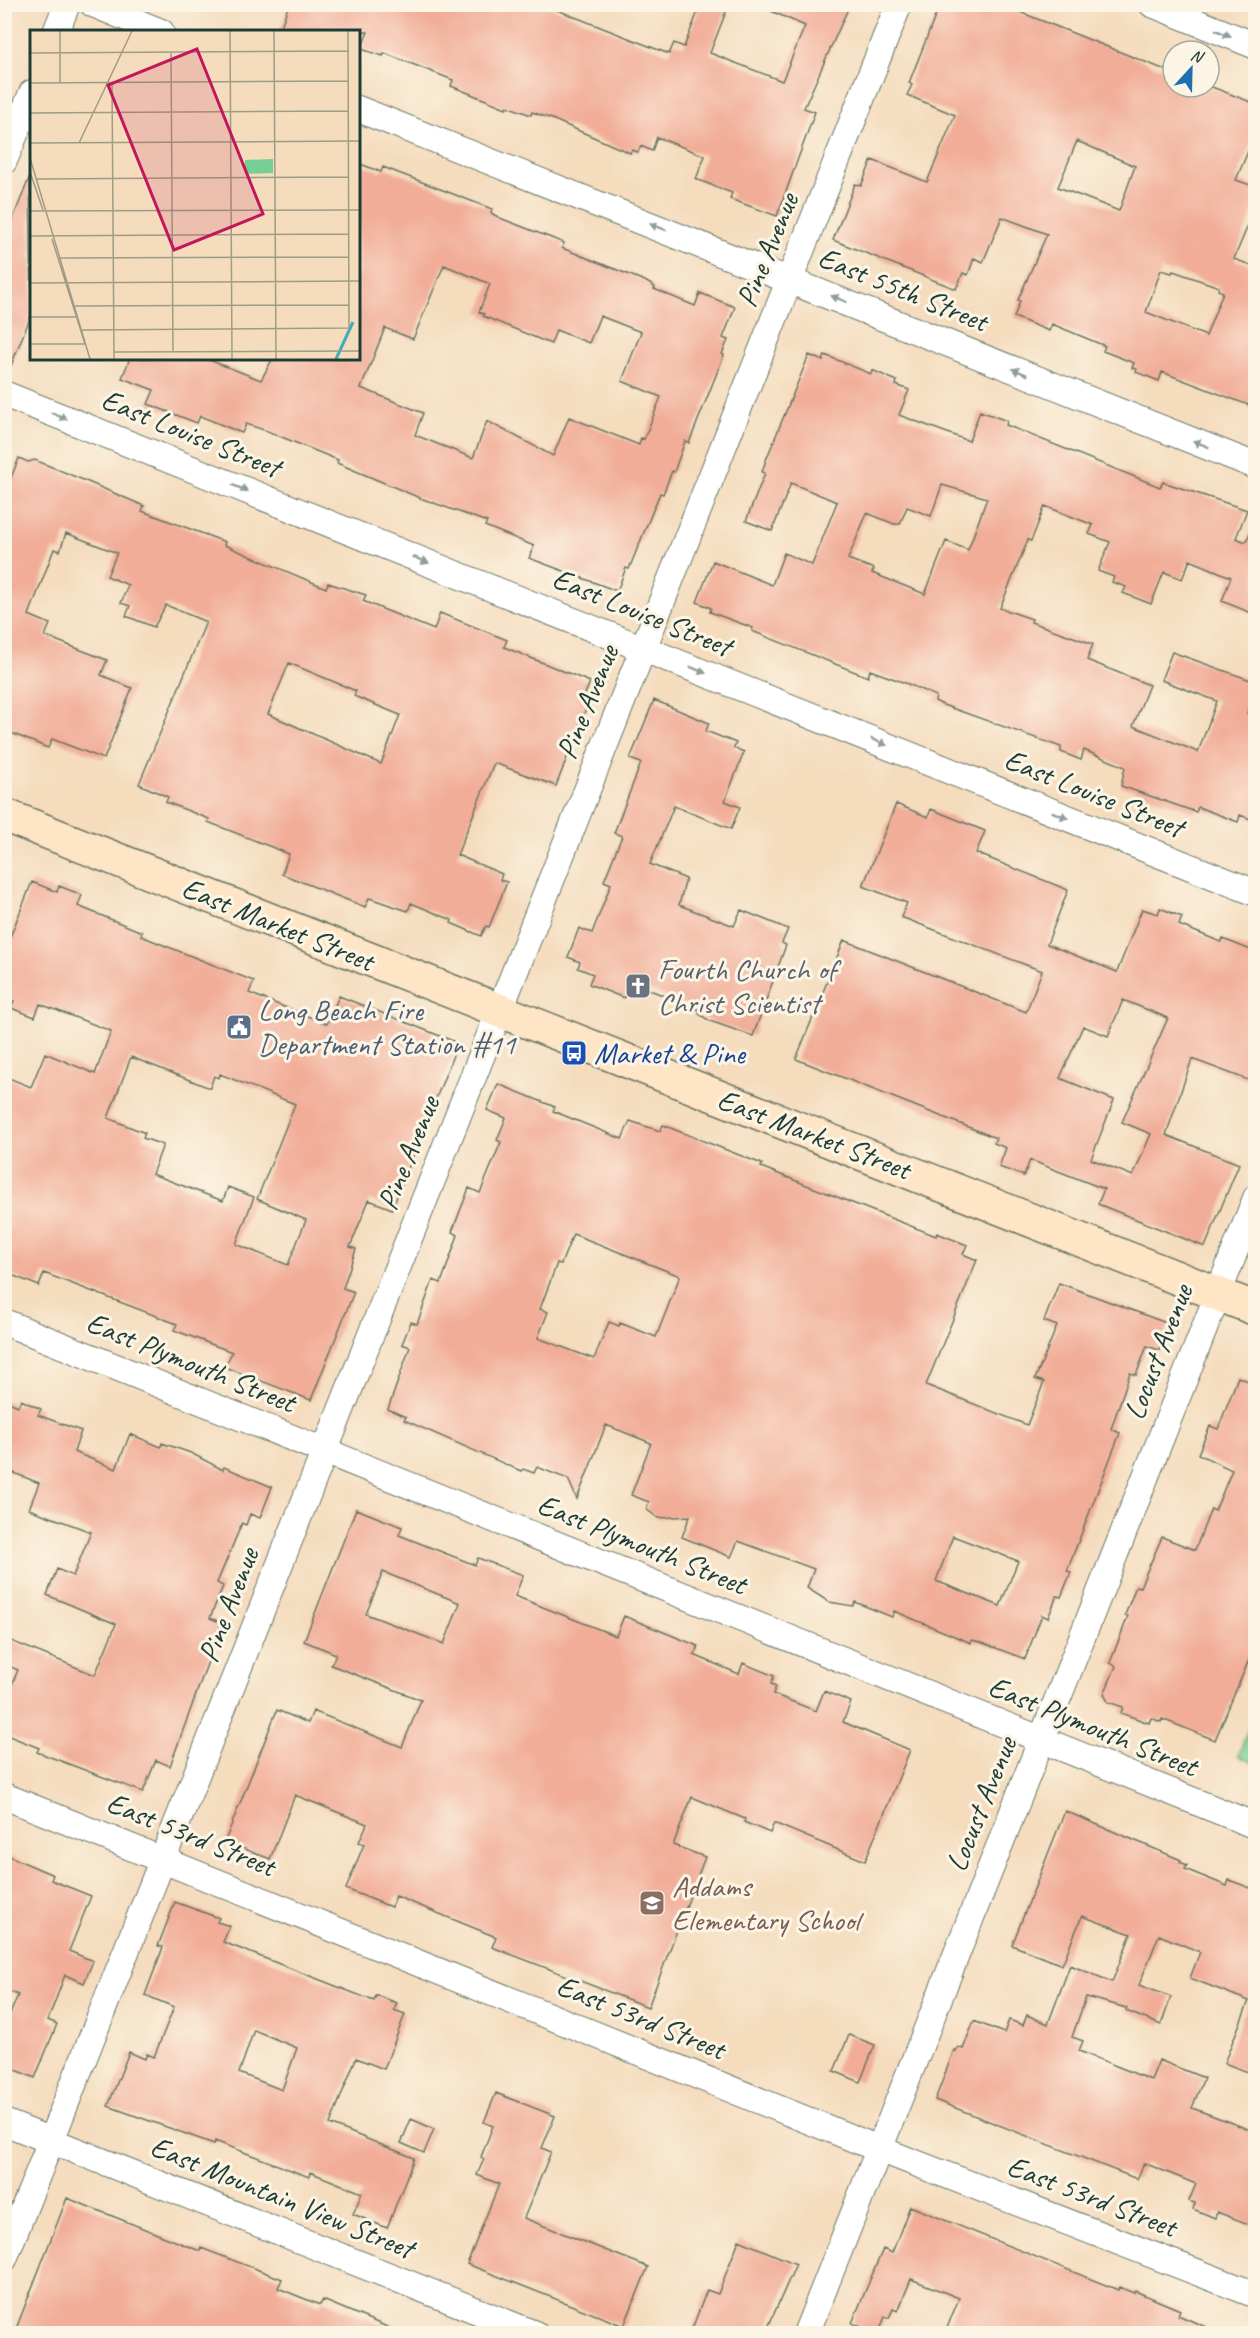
<svg xmlns="http://www.w3.org/2000/svg" width="1260" height="2338" font-family="Caveat,sans-serif">
<rect width="100%" height="100%" fill="#fcf5e5"/>
<filter id="ink" filterUnits="userSpaceOnUse"><feTurbulence type="fractalNoise" baseFrequency=".0167" numOctaves="2"/><feDisplacementMap in="SourceGraphic" scale="12" xChannelSelector="R" yChannelSelector="G"/><feConvolveMatrix kernelMatrix="1 2 1 2 8 2 1 2 1" color-interpolation-filters="sRGB"/></filter>
<filter id="wash" filterUnits="userSpaceOnUse"><feTurbulence type="fractalNoise" baseFrequency=".008" numOctaves="4" result="noise"/><feDisplacementMap in="SourceGraphic" scale="24" xChannelSelector="R" yChannelSelector="G"/><feGaussianBlur stdDeviation="1.35" result="paint"/><feColorMatrix in="noise" values="0 0 0 0 0 0 0 0 0 0 0 0 0 0 0 0 0 1.4 0 .05"/><feComposite in="paint" operator="in"/></filter>
<g filter="url(#wash)">
<rect width="100%" height="100%" fill="#f4dcbd"/>
<path fill="#76cf96" stroke="#4a8665" stroke-width="1.5" d="M1255,1711l1,53h-1l-17,-8z"/>
<g id="blocks">
<path fill="#f1ad98" fill-rule="evenodd" d="M289,4h253l127,50 5,-11 10,4 17,-43h28l-19,49 72,28 23,-55 -50,-22h95l-46,104 11,4 -38,104 -47,-17 2,-6 -36,-14 9,-23 -48,-19 -5,14 -11,-5 -3,6 -6,-2 -2,3 -78,-34 -20,-7 -1,3 -24,-9 -1,2 -55,-22 2,-6 -69,-27 -1,3 -22,-7 7,-17h-89z
M940,4h60l173,69v14h39l44,17v28l-20,48 20,7v19l-22,53 22,8v141l-94,-36 -3,9 -23,-9 1,-3 -5,-1 2,-5 -31,-12 2,-5 -53,-22 -3,7 -35,-14 6,-16 -2,-1 29,-66 -45,-17 -19,45 -9,-4 -6,17 -5,-2 -7,16 -123,-49 22,-56 6,2 11,-26 55,22 28,-67 -48,-20 5,-10 -3,-2zM1077,141l58,25 -16,45 -61,-24zM1161,270l11,3 1,-2 46,16 -1,3 5,2 -17,44 -60,-24z
M358,163l23,9 2,-5 109,42 -1,4 9,5 64,25 -2,5 83,33 10,6 -1,2 41,17 5,-13 35,14 -12,31 5,2 -6,14 2,1 -35,88 -4,-2 -11,31 -2,-1 -9,23 -3,-1 -31,76 -3,-1 -9,23 -88,-33 5,-12 -49,-20 2,-4 -67,-24 -83,-35 1,-3 -71,-29 -21,-7 -4,9 -42,-17 -3,7 -49,-19 6,-14 -32,-12 8,-20h74l57,22 12,-22h85zM444,265l46,19 -11,28 5,2 -1,2 68,28 5,-14 33,13 11,-27 41,16 -19,49 39,16 -17,42 -3,-1 -2,7 -70,-28 -16,39 -66,-35 -14,37 -58,-23 8,-22 -62,-25 24,-60 28,11z
M30,176l2,137 -26,65 -2,-155 6,3z
M809,355l14,6 2,-6 46,19 1,-4 25,11 -1,4 13,5 -10,25 70,26 11,-30 27,10 -1,4 154,62 3,-5 84,28 -11,28 10,4 10,-22v95l-34,-14 9,-24 -41,-17 -8,19 -18,-7 -13,32 -28,-11 3,-6 -14,-5 2,-5 -16,-6 12,-29 -21,-8 4,-9 -48,-19 -14,35 -3,-1 -28,68 32,11 -1,3 62,22 -6,16 62,25 -16,41 65,26 19,-51 -56,-21 11,-28 84,30v10l-9,21 9,1v107l-16,-6 -2,7 -40,-15 -2,5 -75,-26 4,-19 -41,-17 -3,10 -20,-8v-5l-118,-42 -8,-4 1,-5 -28,-12 -38,-14 -2,7 -116,-46 1,-3 -43,-16 1,-4 -14,-6 16,-41 59,24 12,-32 28,12 25,-63 -46,-19 -19,48 -26,-10 19,-48 -3,-1 4,-12zM942,485l45,13 -19,52 -22,-9 -21,53 -53,-21 2,-4 -26,-10 19,-46 27,11h6l7,-17 24,9z
M19,458l9,4 7,-2 53,22 56,24 -2,5 83,31 -1,3 102,43 2,-5 38,12 -3,6 71,29 6,-17 67,27 -3,7 86,35 -5,12 6,2 -35,90 -62,-23 -37,92 45,19 -2,6 7,2 -18,45 -3,-1 -5,10 -30,-13 1,-3 -41,-17 -3,8 -39,-13 -4,9 -83,-33 7,-20 -81,-32 1,-3 -43,-17 2,-5 -29,-13 67,-162 -40,-17 -12,22 -28,-11 4,-10 -9,-3 7,-18 -21,-9 10,-23 -51,-20 -6,18 -6,-2 -25,66 21,9 -5,12 62,24 -6,15 31,13 -28,71 -52,-20 -4,9 -44,-18v-235zM289,663l67,28 -2,5 46,19 -19,49 -113,-50z
M654,700l55,23 -3,8 30,12 -2,5 10,4 -19,49 15,6 -9,22 -57,-23 -24,58 36,15 -7,26 55,21 7,-16 47,19 -6,14 4,2 -33,91 -43,-15 -11,-7 1,-4 -55,-22 -2,5 -15,-6 -4,11 -35,-14 4,-10 -15,-6 2,-6 -12,-5 11,-29 13,5 19,-49 -7,-3 18,-45 -8,-3 27,-70 -11,-4z
M896,804l32,13 3,-8 54,22 -9,22 92,37 -21,54 70,28 25,-63 16,5 2,-6 22,9 -3,8 42,17 2,-3 33,13v131l-64,-24 -26,76 73,29 -34,83 -107,-43 6,-15 -74,-29 -6,16 -25,-9 7,-19 -12,-5 2,-5 -200,-79 48,-119 182,72 16,-41 -141,-54 6,-14 -44,-17zM1123,1000l45,18 -46,104 29,12 -18,42 -42,-17 23,-59 -54,-22 23,-52 25,10z
M32,882l25,10 2,-6 23,9 -4,11 64,26 -1,4 110,44 3,1 -5,12 78,31 12,-28 119,47 -66,166 -23,-9 -19,47 6,2 -13,39 11,4 -43,108 -86,-33 7,-15 -58,-22 3,-6 -133,-51 -5,13 -35,-14v-196l27,11 14,-34 50,21 16,-43 -71,-27 -5,13 -24,-9 3,-7 -10,-3v-46zM131,1057l79,31 4,-12 5,2 1,-4 75,30 -38,95 49,21 -18,45 -52,-21 18,-47 -26,-10 -5,14 -71,-27 11,-29 -20,-7 2,-5 -37,-15z
M498,1084l57,23 -2,4 69,28 8,-18 30,10 3,-6 99,39 -1,3 175,69 1,-3 30,12 -4,9 14,6 -51,125 101,40 17,-43 -9,-3 22,-53 -13,-5 15,-38 110,41 -10,26 -12,-4 -11,29 -6,-2 -19,56 9,4 -53,138 4,1 -10,25 -4,-1 -9,22 -6,-3 -17,44 -45,-17 -8,-2 -1,3 -77,-32 -2,6 -37,-15 -2,4 -24,-4 -22,-14 7,-19 -76,-28 -7,16 -49,-20 8,-21 -32,2 -12,-9 3,-7 -18,-7 20,-52 -45,-18 -29,74 -9,-20 -31,-12 -3,6 -11,-4 -2,2 -117,-51 2,-3 -18,-8 22,-62 -8,-3 9,-22 6,2 16,-44 8,3 17,-48 -6,-3 17,-44 11,5 21,-51 -4,-2 9,-22 -19,-8zM573,1234l107,42 -24,61 -36,-14 -1,3 -10,-4 -15,37 -56,-21 10,-26 -8,-3 17,-46 4,1zM953,1536l65,25 -18,45 -64,-25z
M1238,1377l18,7v259l-41,97 -53,-21 -1,3 -10,-4 -2,5 -28,-10 2,-6 -15,-5 -4,-8 12,-28 -6,-3 18,-47 -3,-1 11,-29 4,1 22,-50 33,13 16,-41 4,2 17,-41 -34,-16 12,-28 8,3z
M4,1400l14,6 3,-6 20,9 -3,6 43,16 -7,21 42,17 14,-35 31,13 1,-4 29,10 32,17 1,-3 48,20 -12,31 -10,-4 -4,11 -4,-2 -25,60 6,3 -13,32 12,5 -52,143 -14,-6 -13,32 -106,-40 2,-4 -35,-14v-30l14,-34 -14,-6v-26l91,37 21,-51 -69,-29 10,-26 16,7 18,-44 -62,-23 10,-26 -35,-14z
M356,1509l46,18 -3,8 76,30 3,-7 45,17 -8,21 101,40 8,-20 74,30 -4,9 45,19 4,-11 31,13 -3,8 5,2 -3,8 43,17 8,-20 27,11 -8,20 67,28 -45,111 -91,-38 -4,10 -26,-11 1,-3 -53,-22 -19,48 32,12 -57,150 -156,-60 4,-10 -100,-41 -5,11 -45,-18 18,-45 -5,-2 8,-18 -72,-29 -25,64 -45,-18 52,-131 31,13 5,-12 89,36 19,-47 -90,-35 5,-11 -32,-13zM383,1572l77,31 -16,41 -78,-30z
M1065,1811l116,49 -1,2 7,3 -2,4 42,17 2,-6 27,10v185l-32,-12 25,-62 -59,-23 10,-26 -41,-17 -20,50 32,12 -10,28 -35,-14 1,-3 -41,-11 -14,40 11,4 -4,10 72,29 8,-20 45,18 -12,30 64,24v95l-39,-15 -2,6 -22,-9 2,-6 -6,-2 7,-17 -52,-21 -7,16 -202,-79 19,-50 2,1 2,-4 5,2 11,-28 30,12 5,-13 14,5 4,-10 21,9 22,-59 42,17 19,-48 -49,-18 -20,49 -50,-20z
M4,1854l49,21 -2,5 40,16 -22,55 24,10 -9,22 -19,-8 -17,45 9,4 -22,54 -31,-13v-37l14,-33 -14,-6z
M175,1902l44,16 -2,4 13,4 -7,16 151,59 2,-6 21,8 -3,7 11,4 -21,55 -28,-11 -26,66 84,34 -27,70 -34,-14 9,-21 -52,-21 -1,5 -94,-36 -1,3 -106,-38 21,-54 16,7 2,-5 7,3 20,-50 -29,-12 18,-48 -5,-1zM254,2030l43,18 -15,42 -43,-17z
M849,2035l26,10 -15,37 -26,-11z
M496,2093l59,23 -13,32 9,4 -27,66 124,49 -24,59 -157,-62 32,-80 -22,-9 7,-16 -3,-2 12,-31 -9,-4z
M411,2119l23,10 -10,24 -23,-10z
M67,2198l133,53 1,-3 81,31 -4,9 42,17 3,-5 81,34h-390z
M910,2206l208,84 1,-3 15,6 1,-2 45,19 -2,5 44,19h-261l-14,-6 12,-30 -48,-19 -13,32 -5,-2 -4,9 -4,-1 -7,17 -26,-11 31,-74 9,4z
M739,2240l57,24 -31,70h-75l17,-44 11,4z"/>
</g>
</g>
<g filter="url(#ink)">
<use href="#blocks" fill-opacity="0" stroke="#6a7564" stroke-width="1.5"/>
<g fill="none" stroke-linecap="round" stroke-linejoin="round">
<g stroke="#6a7564" stroke-width="28">
<path id="street" d="M93,4l68,28
M1152,4l104,42
M56,32l11,-28
M358,109l898,357
M4,161l28,-68
M4,394l1252,499
M4,1322l1252,504
M4,1796l875,353 377,146
M4,2122l531,212
M4,2259l895,-2255
M806,2334l450,-1136"/>
</g>
<g stroke="#6a7564" stroke-width="36">
<path id="secondary" d="M4,815l1252,494"/>
</g>
<use href="#street" stroke="#fff" stroke-width="26"/>
<use href="#secondary" stroke="#fee5c5" stroke-width="33"/>
</g>
<defs><path id="oneway-solid" d="M-6-.8H1V-3.2L6.5 0L1 3.2V.8H-6Z" transform="scale(1.5)"/></defs>
<g fill="#8f9e9a">
<use href="#oneway-solid" transform="translate(1223 33) rotate(22)"/>
<use href="#oneway-solid" transform="translate(658 227) rotate(-159)"/>
<use href="#oneway-solid" transform="translate(839 299) rotate(-158)"/>
<use href="#oneway-solid" transform="translate(1020 372) rotate(-158)"/>
<use href="#oneway-solid" transform="translate(59 416) rotate(22)"/>
<use href="#oneway-solid" transform="translate(1201 444) rotate(-158)"/>
<use href="#oneway-solid" transform="translate(240 488) rotate(22)"/>
<use href="#oneway-solid" transform="translate(421 560) rotate(22)"/>
<use href="#oneway-solid" transform="translate(698 670) rotate(22)"/>
<use href="#oneway-solid" transform="translate(879 742) rotate(22)"/>
<use href="#oneway-solid" transform="translate(1060 815) rotate(22)"/>
</g>
</g>
<defs>
<g id="church-square" transform="scale(1.35)"><rect x="-9" y="-9" width="18" height="18" rx="4" fill="#6b7280" stroke="#fcf5e5"/><path d="M-1.2-6h2.4v3.5h3.3v2.4h-3.3V6h-2.4V-.1h-3.3v-2.4h3.3Z" fill="#fff"/></g>
<g id="civic-square" transform="scale(1.35)"><rect x="-9" y="-9" width="18" height="18" rx="4" fill="#5c6f8a" stroke="#fcf5e5"/><path d="M-.6-6.5H3V-4.5H.6V-3L4-1V1h2V6H-6V1h2V-1L-.6-3ZM-1.2 2.5V6h2.4V2.5Z" fill="#fff"/></g>
<g id="bus-square" transform="scale(1.35)"><rect x="-9" y="-9" width="18" height="18" rx="4" fill="#1a4fb4" stroke="#fcf5e5"/><path d="M-5-6H5V4H4V6H2V4H-2V6H-4V4H-5ZM-3.5-4V0h7V-4ZM-3.5 1.2v1.5H-2V1.2ZM2 1.2v1.5H3.5V1.2Z" fill="#fff"/></g>
<g id="school-square" transform="scale(1.35)"><rect x="-9" y="-9" width="18" height="18" rx="4" fill="#8d6e63" stroke="#fcf5e5"/><path d="M0-5L7-2L0 1L-7-2ZM-4 1L0 2.5L4 1V4Q0 6-4 4Z" fill="#fff"/></g>
</defs>
<g fill-rule="evenodd">
<use href="#church-square" x="638" y="986"/>
<use href="#civic-square" x="239" y="1027"/>
<use href="#bus-square" x="574" y="1053"/>
<use href="#school-square" x="652" y="1903"/>
</g>
<g text-anchor="middle" dominant-baseline="central" stroke-width="6" stroke-linejoin="round" paint-order="stroke">
<g font-size="30" fill="#1f3d34" stroke="#fcf5e5">
<text transform="translate(767 250) rotate(-68)">Pine Avenue</text>
<text transform="translate(903 289) rotate(22)">East 55th Street</text>
<text transform="translate(191 433) rotate(22)">East Louise Street</text>
<text transform="translate(642 612) rotate(22)">East Louise Street</text>
<text transform="translate(587 702) rotate(-68)">Pine Avenue</text>
<text transform="translate(1094 793) rotate(22)">East Louise Street</text>
<text transform="translate(278 924) rotate(22)">East Market Street</text>
<text transform="translate(814 1134) rotate(21)">East Market Street</text>
<text transform="translate(408 1153) rotate(-68)">Pine Avenue</text>
<text transform="translate(1158 1352) rotate(-69)">Locust Avenue</text>
<text transform="translate(191 1362) rotate(22)">East Plymouth Street</text>
<text transform="translate(642 1544) rotate(22)">East Plymouth Street</text>
<text transform="translate(228 1605) rotate(-69)">Pine Avenue</text>
<text transform="translate(1093 1726) rotate(22)">East Plymouth Street</text>
<text transform="translate(981 1804) rotate(-68)">Locust Avenue</text>
<text transform="translate(191 1834) rotate(22)">East 53rd Street</text>
<text transform="translate(641 2017) rotate(22)">East 53rd Street</text>
<text transform="translate(1092 2196) rotate(21)">East 53rd Street</text>
<text transform="translate(282 2197) rotate(22)">East Mountain View Street</text>
</g>
<g font-size="30" fill="#5b616d" stroke="#fcf5e5" text-anchor="start">
<text x="658" y="969">Fourth Church of<tspan x="658" dy="34">Christ Scientist</tspan></text>
</g>
<g font-size="30" fill="#4e5e75" stroke="#fcf5e5" text-anchor="start">
<text x="258" y="1010">Long Beach Fire<tspan x="258" dy="34">Department Station #11</tspan></text>
</g>
<g font-size="30" fill="#164399" stroke="#fcf5e5" text-anchor="start">
<text x="594" y="1053">Market &amp; Pine</text>
</g>
<g font-size="30" fill="#785e54" stroke="#fcf5e5" text-anchor="start">
<text x="672" y="1886">Addams<tspan x="672" dy="34">Elementary School</tspan></text>
</g>
</g>
<g transform="translate(30 30)">
<rect width="330" height="330" fill="#f4dcbd"/>
<path d="M243,129v14l-28,1v-14z" fill="#76cf96"/>
<path fill="none" stroke="#3fadbc" stroke-width="3" d="M306,329l17,-37"/>
<path fill="none" stroke="#9f9c86" stroke-width="1.5" d="M200,1l2,328M244,1l2,328M0,23l318,-2M141,23l2,298M82,52l2,277M0,53l318,-2M30,53v-52M0,83l319,-2M0,113l330,-2M49,113l53,-112M0,128l60,201M0,142l13,38M7,149l312,-2M0,181l330,-1M0,206l319,-2M22,209l33,105M30,228l289,-1M0,253l330,-2M45,276l274,-1M0,287h46M52,300l267,-2 -1,-297M0,314h55M84,322l246,-1"/>
<path fill="#c2185b" fill-opacity="0.15" stroke="#c2185b" stroke-width="3" d="M167,19l66,165 -89,36 -66,-165z"/>
<rect width="330" height="330" fill="none" stroke="#1f3d34" stroke-width="3"/>
</g>
<rect width="1260" height="2338" fill="none" stroke="#fcf5e5" stroke-width="24"/>
<g transform="translate(1191 69) rotate(22)"><circle r="28" fill="#fcf5e5" stroke="#a4ab9e" stroke-width="1.5"/>
<path d="M0-4.5L10 22L0 15L-10 22Z" fill="#1f6fb2"/>
<text y="-9" font-size="16" font-weight="bold" text-anchor="middle" fill="#1f3d34">N</text>
</g>
</svg>
